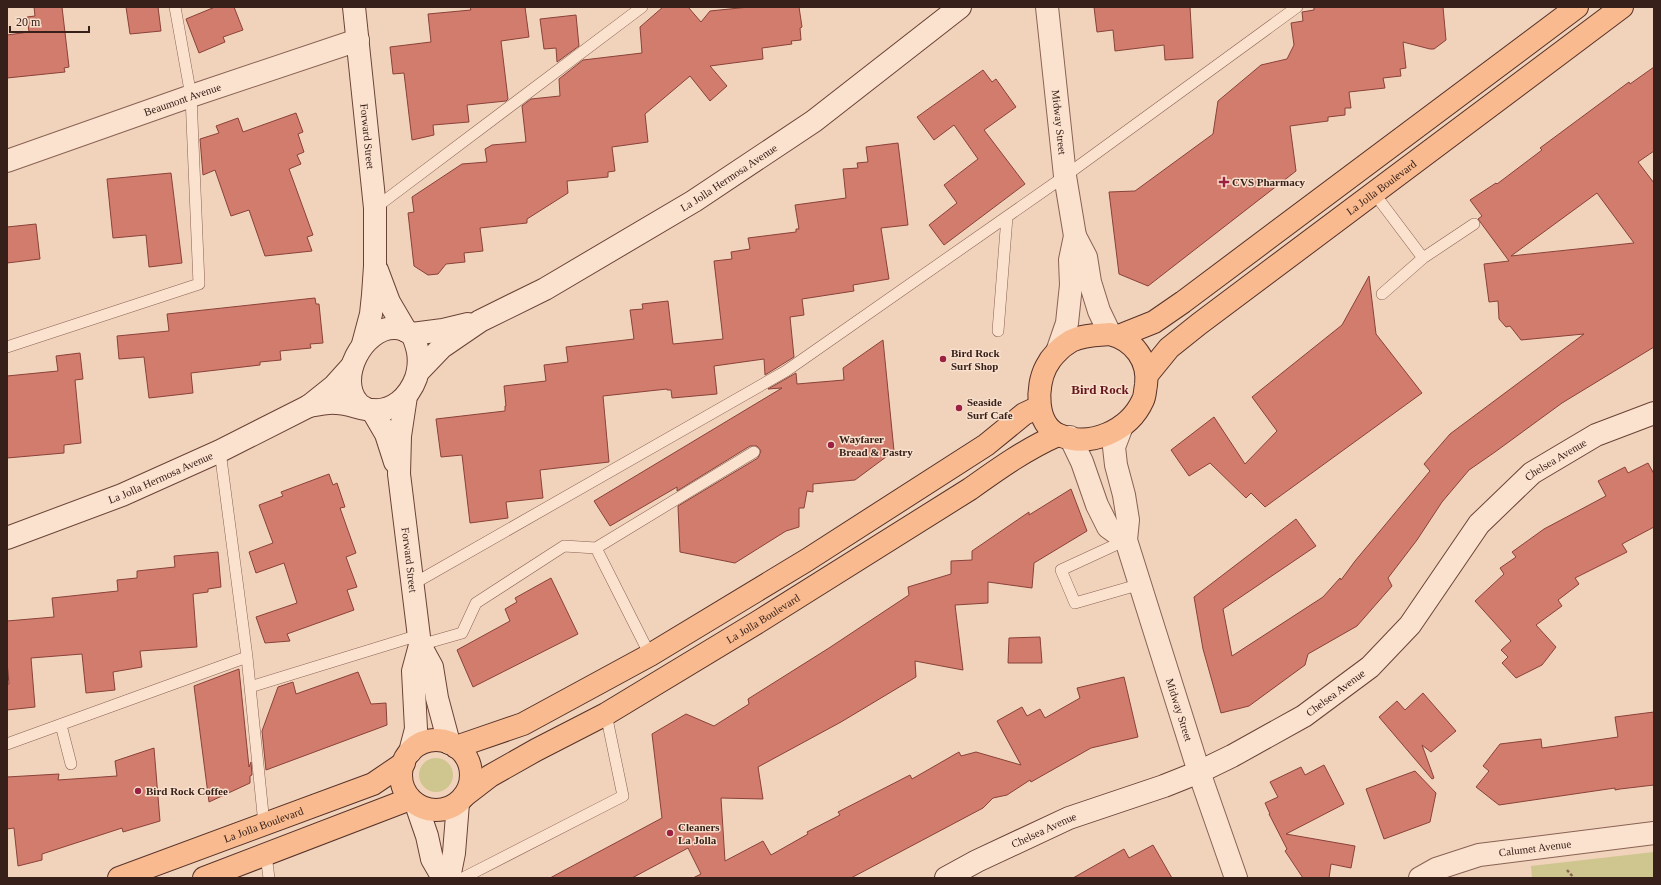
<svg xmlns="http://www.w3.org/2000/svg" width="1661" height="885" font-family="Georgia,serif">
<rect width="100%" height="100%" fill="#f1d2bb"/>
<path fill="#cfc58f" d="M419 775a17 17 0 1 1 34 0a17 17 0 1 1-34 0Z
M1654,852v26h-122l-1,-12z"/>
<path fill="#d27c6e" stroke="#8a4238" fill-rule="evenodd" d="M34,7h28l7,60 -5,1 1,4 -58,6v-43l22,-3 -2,-15 8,-1z
M126,7h32l3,24 -31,3z
M215,7h19l9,23 -20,7 2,5 -26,11 -13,-34z
M470,7h55l4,30 -28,4 7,58 -2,2 -39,4 2,17 -36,3 1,10 -22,5 -8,-67 -11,1 -3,-27 41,-5 -3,-28 43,-4z
M663,7h25l13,15 9,-11 39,-4h50l3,20 -2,1 1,12 -10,1 1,3 -30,4 1,11 -53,7 17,20 -17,15 -20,-25 -45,38 3,28 -36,5 3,24 -7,1v5l-41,4 1,12 -41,26v4l-47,5 3,23 -19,2 1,9 -19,2 -8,10 -10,1 -14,-9 -6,-53 6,-1 -2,-15 50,-33 25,-2 -2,-13 7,-4 34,-3 -4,-36 9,-7 29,-3 -1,-17 24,-19 59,-7 -2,-26z
M1094,7h96l3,51 -28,2 -1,-15 -49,6 -2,-21 -16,2z
M1314,7h129l3,33 -12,9h-4l-27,-7 3,26 -6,1 1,7 -18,2 2,10 -36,4 2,16h-6v7l-17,2v4l-38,5 6,45 -148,115 -29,-12 -10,-82 26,-1 78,-57 5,-33 43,-36 26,-6 7,-14 -3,-22 12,-2 -1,-9 12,-2z
M576,15l3,31 -22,16 -1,-14 -12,1 -4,-30z
M1654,67v84l-16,11 16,21v164l-92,56 -67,49 -26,18 -27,32 -25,38 -29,38 4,8 -35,40 -49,28 -3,11 -56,41 -28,7 -18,-64 -9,-52 102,-78 20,27 -93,63 9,47 91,-59 17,-19 1,2 14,-19 75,-90 -6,-7 26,-30 134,-100 -63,6 -11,-14 -4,1 -7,-8 -1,-18 -9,1 -5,-38 25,-3 -31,-42 4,-3 -12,-16 26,-17 1,1 45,-34 -2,-2 89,-66 1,2zM1597,193l37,50 -123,13z
M983,70l9,12 4,-3 20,28 -32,23 41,54 -81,61 -15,-20 28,-22 -13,-18 34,-26 -24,-34 -20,15 -17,-23z
M296,113l7,19 -5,2 6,18 -7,3 4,9 -12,5 24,66 -6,2 5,14 -47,5 -16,-46 -18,6 -16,-46 -12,5 -3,-36 19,-6 -3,-7 22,-8 5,14z
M898,143l10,82 -27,3 8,51 -36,6 1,6 -52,8 2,16 -14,2 4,40 -29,18 -1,-16 -50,7 3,28 -45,4 -1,-8h-4v-1l-64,7 6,66 -69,8 3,28 -37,4 2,16 -38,5 -8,-68 -21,2 -5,-38 69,-8v-5h1l-2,-20 42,-5 -2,-16 24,-3 -2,-15 68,-8 -4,-29 13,-1 -1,-5 26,-3 5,43 50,-5 -9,-78 18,-2 -1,-7 19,-3 -2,-11 48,-6v-3h3l-4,-24 51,-7 -3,-29 15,-1 -1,-5 11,-1 -2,-15z
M171,173l11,90 -33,4 -3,-32 -33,3 -6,-59z
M36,224l4,35 -33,4v-36z
M1369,276l7,58 46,59 -157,114 -14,-14 -5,5 -36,-35 -21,13 -18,-26 43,-33 31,47 32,-33 -25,-34 90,-72z
M315,298l1,6h3l4,39 -13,1 1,4 -31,3 1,9 -21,2v3l-69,8 2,20 -44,5 -5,-41 -25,2 -2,-23 52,-5 -2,-17z
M883,340l11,111 -39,29 -42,4v8l-6,-1 -3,17h-5v19l-13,4 -51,32 -55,-11 -2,-46 80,-48 3,-7 -4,-5h-7l-73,45v-4l-67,39 -16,-25 188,-113 -14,1 28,-16 1,11 47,-4 -1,-12z
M80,353l3,26 -8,1 6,63 -17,2v8l-57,5v-82l51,-5 -2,-15z
M1648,463l6,11v53l-32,17 5,8 -52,26 4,6 -21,16 4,6 -26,19 20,22 -14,18 -26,13 -14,-15 6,-6 -7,-7 10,-9 -36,-40 29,-27 -4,-6 16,-11 -4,-5 32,-23 62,-33 -8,-15 27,-14 3,6z
M329,474l4,11 4,-2 8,24 -5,1 16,45 -10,4 11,30 -10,3 7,20 -67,24 3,7 -25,2 -9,-26 41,-14 -13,-40 -28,10 -7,-21 24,-9 -14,-38 24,-9 -2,-4z
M1071,489l16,42 -53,32 -2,25 -44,-6v21l-33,2 8,65 -48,-9 1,16 -75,45 -83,45 5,32 -42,-1 4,63 38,-20 8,14 37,-21 -1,-2 33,-17 -2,-3 72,-37 2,4 47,-27 2,4 15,-4 45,13 -24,-44 25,-14 5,9 13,-7 5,9 35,-20 -3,-10 47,-11 14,60 -47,11 -60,34 -1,-2 -23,15 -14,3 -10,10 -132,70h-158l8,-4 -13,-26 -56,30h-82l112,-60 -10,-84 34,-20 28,12 35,-22 -1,-5 81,-51 80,-53 -1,-8 43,-13v-13l21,-1v-9l57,-39v3z
M218,552l3,35 -13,2v3l-15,2 4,53 -57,4 2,16 -29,5 2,18 -29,3 -4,-39 -51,4 4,49 -28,3v-26h2l-2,-23v-40l47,-4 -2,-19 66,-7 -1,-11 20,-2v-7l38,-4 -1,-11z
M551,578l27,56 -105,53 -16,-37 53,-29 -5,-12 12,-7 -2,-4z
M1040,637l2,26h-34l1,-25z
M239,669l10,98 2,-5 1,13 -2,1v7l-41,19 -15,-116z
M358,672l13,32 15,-1 1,22 -121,45 -4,-39 16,-44 15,-5 3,12z
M1423,693l33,38 -25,21 -9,-7 12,33 -2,1 -53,-62 18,-16 8,9z
M1654,712v73l-34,4 -5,1v-2l-116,17 -23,-18 13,-16 -6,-5 17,-22 41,-5 1,9 76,-11 -3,-20z
M154,748l6,73 -37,11 -1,-4 -80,26v6l-24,6 -4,-38 -7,1v-52l52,-3 -1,6 59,-4 -2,-15z
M1324,765l20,39 -58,30 69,12 -4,22 -20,-4 -2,14h-26l-18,-27 2,-2 -18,-35h1l-5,-11 13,-6 -8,-15 31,-15 4,8z
M1415,771l21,22 -6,29 -46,17 -18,-50z
M1153,845l19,33h-99l51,-29 5,9z"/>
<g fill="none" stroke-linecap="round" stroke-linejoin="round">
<g stroke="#896254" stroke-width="12">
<path id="lane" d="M1374,193l49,65 -41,36
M375,208l267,-201
M1423,258l51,-34
M998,331l9,-114
M7,347l192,-63 -8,-188 -16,-89
M220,451l27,206 17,167
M1126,540l-65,30 14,33 66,-19
M413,584l373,-213 279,-195 232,-169
M420,645l42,-12 14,-30 88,-57 32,2
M650,655l-54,-107 158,-96
M250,687l169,-52
M61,725l10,39
M7,744l240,-87
M266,855l3,23
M463,878l160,-82 -17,-82"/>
</g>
<g stroke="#896254" stroke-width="24">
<g id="street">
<path id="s1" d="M1047,7l18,169 10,60 -5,24 1,25 -4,38 -10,29"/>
<path id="s2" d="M7,161l184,-65 167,-56"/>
<path d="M1075,236l11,21 4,25 9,29 11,23"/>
<path id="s3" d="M1122,426l-8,21 2,18 8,30 4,25 -2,20 73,232 37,106"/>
<path d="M1070,437l12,25 15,43 11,22 18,13"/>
<path id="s4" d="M1420,878l16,-9 43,-14 175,-22"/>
</g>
</g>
<g stroke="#6a4337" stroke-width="24">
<g id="secondary">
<path id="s5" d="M354,7l21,201v58l-2,29 -2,19 -8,30"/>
<path d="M377,270l12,32 17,29"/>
<path d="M412,334l31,-4 25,-6"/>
<path id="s6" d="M418,372l24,-25 38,-26 65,-32 149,-88 120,-80 146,-114"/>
<path id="s7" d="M406,396l-6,40 -1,38 21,171 12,22 5,31 12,45"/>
<path d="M309,406c8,-1 18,-4 27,-3 12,0 24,6 36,7 21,2 37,-13 44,-32 5,-16 3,-29 -4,-44 -5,-3 -11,-6 -17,-6 -32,-1 -59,51 -37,75 1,2 5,4 7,5"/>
<path d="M372,410l14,24 9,28"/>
<path id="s8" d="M7,538l115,-43 98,-44 89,-45 25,-20 18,-20"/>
<path d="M410,752l6,-23 -3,-58 7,-26"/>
<path d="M416,804l11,32 5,23 11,19"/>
<path d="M449,878l5,-25 4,-50"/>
<path id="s9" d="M946,878l31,-17 92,-43 95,-32 35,-14 33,-16 72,-40 66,-49 40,-42 69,-101 53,-51 64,-38 58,-22"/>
</g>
</g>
<g stroke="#563229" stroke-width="24">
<g id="primary">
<path d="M1110,334c24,6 39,27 36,51 -1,5 -1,11 -3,15 -14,31 -53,48 -84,35 -24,-10 -23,-49 -13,-68 5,-10 15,-20 25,-26 11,-6 26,-6 39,-7z"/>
<path d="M1119,336l35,-14 29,-20 394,-295"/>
<path id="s10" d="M1147,375l22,-27 30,-24 423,-317"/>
<circle cx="436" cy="775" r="35"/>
<path d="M456,747l67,-23 127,-69 157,-95 179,-115 38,-31 15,-7"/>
<path id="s11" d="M464,796l26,-20 46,-26 70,-36 152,-92 212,-133c28,-20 56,-40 88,-54"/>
<path id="s12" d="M119,878l254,-94 31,-21"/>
<path d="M204,878l206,-79"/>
</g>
</g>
<path stroke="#896254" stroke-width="2.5" stroke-dasharray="3 2" stroke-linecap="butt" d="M1567,870l7,8"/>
<use href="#lane" stroke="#fbe2ce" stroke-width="11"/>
<use href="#street" stroke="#fbe2ce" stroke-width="22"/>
<use href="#secondary" stroke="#fbe2ce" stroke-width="22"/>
<use href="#primary" stroke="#f8ba8e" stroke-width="22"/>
</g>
<g fill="#9c2042" stroke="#f8dfcb" stroke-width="1.5">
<path d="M1222 176h4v4h4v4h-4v4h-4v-4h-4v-4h4z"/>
<circle cx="943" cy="359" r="4"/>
<circle cx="959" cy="408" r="4"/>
<circle cx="831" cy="445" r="4"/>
<circle cx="138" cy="791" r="4"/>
<circle cx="670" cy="833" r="4"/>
</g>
<g text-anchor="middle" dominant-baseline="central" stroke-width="3" stroke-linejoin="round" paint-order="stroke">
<g font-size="11" fill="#37201a" stroke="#f8dfcb">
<text stroke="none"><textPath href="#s2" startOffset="186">Beaumont Avenue</textPath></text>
<text stroke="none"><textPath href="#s1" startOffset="116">Midway Street</textPath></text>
<text stroke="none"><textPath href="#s5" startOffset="130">Forward Street</textPath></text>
<text stroke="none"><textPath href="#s6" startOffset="368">La Jolla Hermosa Avenue</textPath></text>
<text stroke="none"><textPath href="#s10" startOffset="301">La Jolla Boulevard</textPath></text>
<text stroke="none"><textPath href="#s9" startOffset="757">Chelsea Avenue</textPath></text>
<text stroke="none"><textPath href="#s8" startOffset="165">La Jolla Hermosa Avenue</textPath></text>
<text stroke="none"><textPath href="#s7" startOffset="165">Forward Street</textPath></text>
<text stroke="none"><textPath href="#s11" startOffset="348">La Jolla Boulevard</textPath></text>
<text stroke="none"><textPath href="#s9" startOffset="433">Chelsea Avenue</textPath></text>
<text stroke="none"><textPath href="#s3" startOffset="295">Midway Street</textPath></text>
<text stroke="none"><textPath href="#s12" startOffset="154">La Jolla Boulevard</textPath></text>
<text stroke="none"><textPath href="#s9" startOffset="109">Chelsea Avenue</textPath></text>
<text stroke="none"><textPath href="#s4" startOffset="120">Calumet Avenue</textPath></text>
</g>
<g font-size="11" font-weight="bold" fill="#37201a" stroke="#f8dfcb" text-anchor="start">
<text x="1232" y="182">CVS Pharmacy</text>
<text x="951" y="353">Bird Rock<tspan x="951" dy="13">Surf Shop</tspan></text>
<text x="967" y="402">Seaside<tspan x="967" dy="13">Surf Cafe</tspan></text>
<text x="839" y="439">Wayfarer<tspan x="839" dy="13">Bread &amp; Pastry</tspan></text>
<text x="146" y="791">Bird Rock Coffee</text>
<text x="678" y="827">Cleaners<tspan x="678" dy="13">La Jolla</tspan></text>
</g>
<g font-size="13" font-weight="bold" fill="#66161b" stroke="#f8dfcb">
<text x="1100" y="389">Bird Rock</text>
</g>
</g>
<rect width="1661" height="885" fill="none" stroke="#37201a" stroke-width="16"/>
<path d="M10 26v6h79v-6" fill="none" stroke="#37201a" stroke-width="2"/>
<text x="16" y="26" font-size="12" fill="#37201a" stroke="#f8dfcb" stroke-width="3" paint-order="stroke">20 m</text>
</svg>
